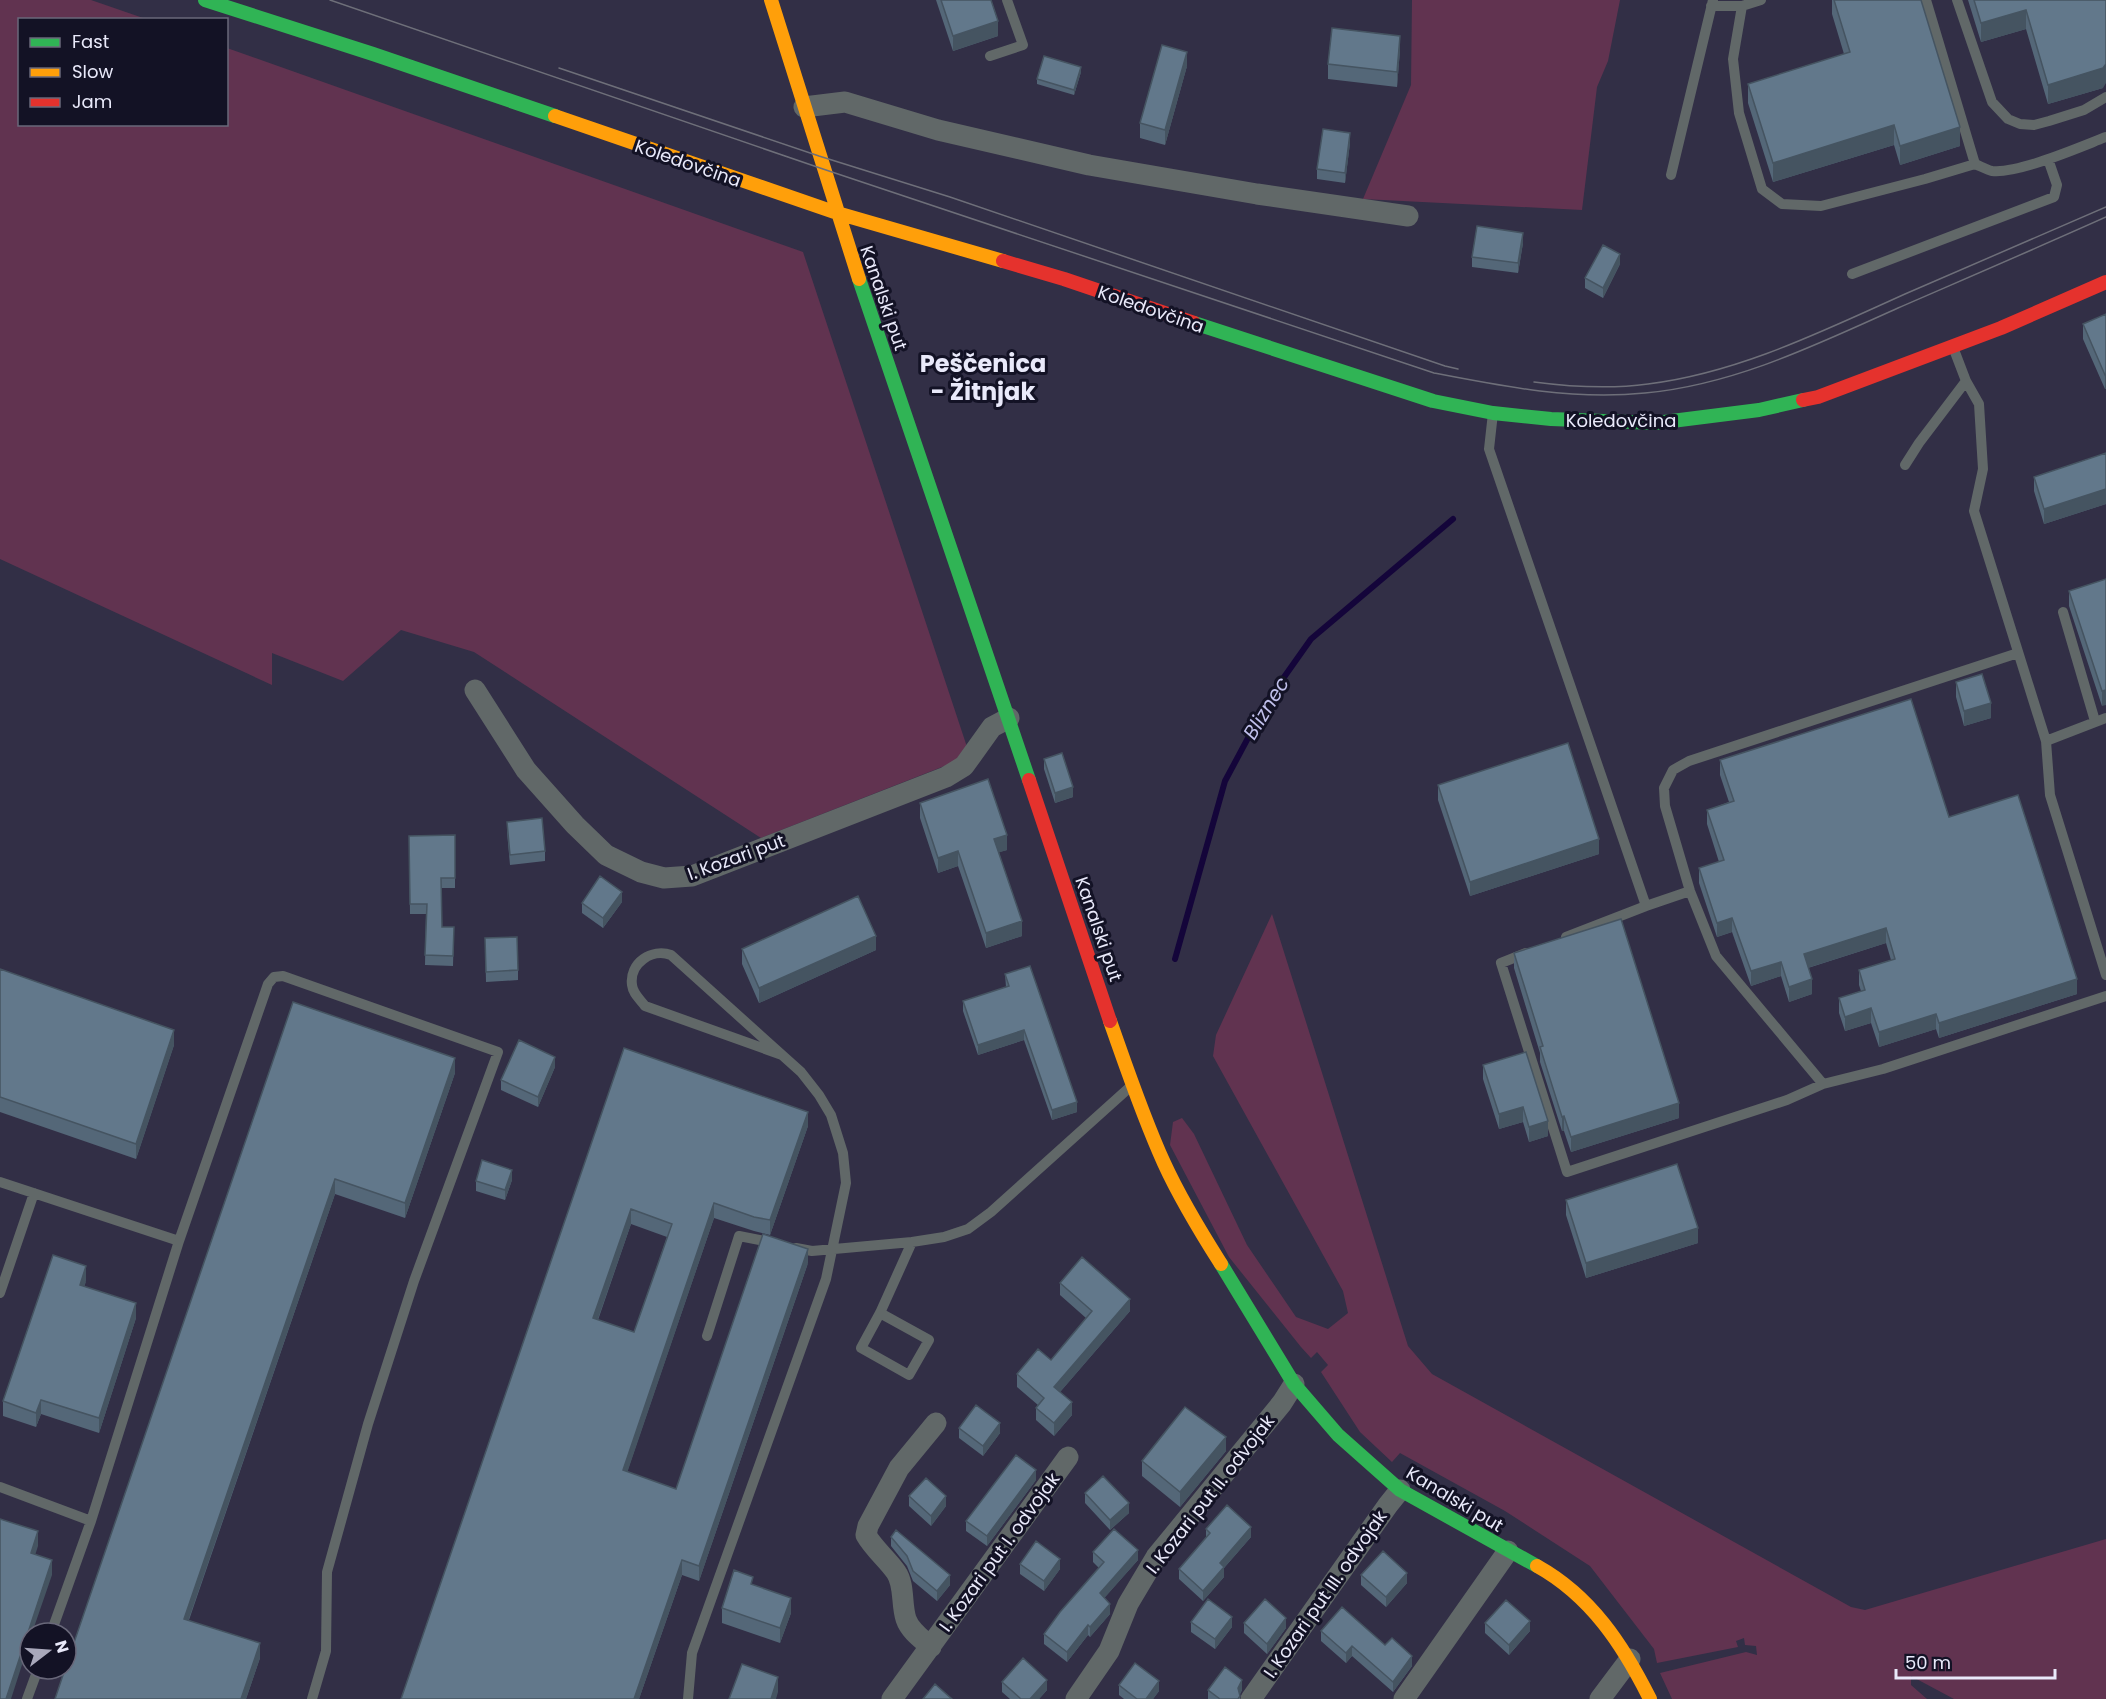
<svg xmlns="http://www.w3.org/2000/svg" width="2106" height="1699" font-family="Poppins,sans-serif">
<rect width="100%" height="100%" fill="#322f46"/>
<path fill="#613350" d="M0,0h91l55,19 -126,1v104h206l1,-76 576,204 167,504 -209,82 -287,-186 -73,-22 -58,51 -71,-28v32l-272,-126z
M1412,0h208l-12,61 -11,26 -15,123 -219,-11 48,-114z
M1272,914l136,432 24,28 419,233 14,3 241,-71v160h-152l-43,-23v9l16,14h-255l-12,-26 86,-21 11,3 -1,-9 -11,-1 -1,-7 -8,3 2,6 -81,16 -3,-14 -64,-83 -85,-55 -105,-58 -8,9 -32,-30 -39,-60 7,-7 -11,-13 -6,6 -10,-11 -72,-90 -59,-112 3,-23 9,-4 12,16 53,111 49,72 32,12 20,-16 -5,-22 -130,-235 3,-21z"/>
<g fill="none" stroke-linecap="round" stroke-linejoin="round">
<path stroke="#14053a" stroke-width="6" d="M1175,959l50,-178 45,-84 41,-58 142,-120"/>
<path stroke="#616868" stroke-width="10" d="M1761,0l-19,6 -9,53 6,54 23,76 20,15 39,2 104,-27 50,-15c5,2 12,6 17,7 26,3 88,-24 114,-34
M1926,0l49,164
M1957,0l35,102 16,17 12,5 14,1 15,-4 35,-11 22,-13
M1711,6h31
M990,56l33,-11 -16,-45
M1671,175l42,-175
M1852,274l202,-77 3,-12 -9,-26
M1953,347l13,34 13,23 4,65 -9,42 72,230 4,54 56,180
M1493,413l-4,36 157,457 -80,31
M1905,465l14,-22 47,-62
M2063,612l32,109
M2018,653l-329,108 -16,9 -9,18 1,18 25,85 26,65 107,128 60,-15 223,-73
M2046,741l60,-23
M1646,906l44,-15
M1526,953l-25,10 66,209 220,-72 36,-16
M0,1182l179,59
M796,1248l16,3 100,-9
M0,1293l34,-100
M880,1313l49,27 -20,35 -48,-27 19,-35 32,-71 32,-5 24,-8 23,-17 139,-125
M707,1336l32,-100 36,7
M0,1487l91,34
M51,1633l40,-112 88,-280 89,-257 6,-7 9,-1 215,76 -84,229 -46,143 -41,148 -1,79 -14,48
M27,1699l11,-30
M688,1699l4,-46 134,-374 20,-96 -3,-30 -12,-38 -12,-20 -18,-23 -130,-117c-19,-7 -42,8 -39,30 1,9 8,14 13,21l137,49"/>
<path stroke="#616868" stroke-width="21" d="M804,107l41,-5 93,28 151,35 168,29 151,22
M475,690l51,80 49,55 31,30 35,17 23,6 28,-2 254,-99 18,-11 28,-39 17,-9
M931,1647c-9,-8 -21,-16 -25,-28 -5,-15 -1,-34 -10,-47 -9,-13 -22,-23 -30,-37l2,-9 31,-58 37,-45
M892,1699l176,-242
M1076,1699l33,-48 19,-47 28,-47 126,-154 12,-19
M1251,1699l137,-194 12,-15
M1404,1699l104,-148
M1600,1699l30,-40"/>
<path stroke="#30b455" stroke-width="14" d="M205,0l168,54 182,62
M859,279l170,501
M1194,323l239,78 60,12 58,6 105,4 103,-13 44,-10
M1221,1264l73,120 44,51 62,55 137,76"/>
<path stroke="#ff9f0a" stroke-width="14" d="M771,0l88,279
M555,116l282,97 166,48
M1110,1021c17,48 33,96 54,142 16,35 36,68 57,101
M1537,1566c54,30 86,79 113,133"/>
<path stroke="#e5322d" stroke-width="14" d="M1003,261l61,18 130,44
M1803,400l15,-3 183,-69 105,-46
M1029,780l81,241"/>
<path stroke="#6e6f79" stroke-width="1.5" d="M330,0l493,169 611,204c72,14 138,27 211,20 89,-8 173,-49 253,-85 69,-30 139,-60 208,-91
M559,68l260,88 131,41 495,169 13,3
M1534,382c38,5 77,7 114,2 90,-11 175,-53 257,-90 67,-29 134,-58 201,-87"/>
</g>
<path fill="#546778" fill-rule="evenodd" d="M936,0h55l7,36 -45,15z
M1832,0h89l39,146 -60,19 -6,-20 -121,37 -25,-79v-19l96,-30 -12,-40z
M1968,0h138l-3,88 -55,16 -22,-75 -45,13z
M1400,50l-3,37 -69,-8v-15z
M1187,66l-22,79 -25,-7v-15z
M1081,72l-7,23 -37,-11v-5z
M1350,143l-5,40 -28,-4v-10z
M1523,243l-5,30 -46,-6v-10z
M1620,264l-17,34 -18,-10v-10z
M2106,314l-1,75 -22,-50v-15z
M2106,453v51l-62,20 -10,-33v-14z
M2106,579l-4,127 -33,-100v-15z
M1956,682l35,36 -27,8 -8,-29z
M1044,759l29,38 -18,6 -11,-34z
M1720,760l229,57 128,177 -138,44 -3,-9 -57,18 -8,-24 -26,8 -6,-18v-15l22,-7 -2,-6v-15l32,-10 -5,-17 -78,25 4,26 -23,8 -8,-26 -30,10 -19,-54 -15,5 -18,-54v-15l20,-6 -12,-38v-14l22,-8 -9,-27z
M1438,785l161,69 -129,42 -32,-96z
M920,803l87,47 -8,2 23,84 -36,12 -28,-82 -20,7 -18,-55z
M507,822l38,29v10l-35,4 -3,-33z
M455,835v53h-14l1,39h12l-1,39 -28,-1 1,-51h-16l-1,-78z
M622,902l-19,26 -21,-15v-10z
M485,938l33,32v10l-32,2z
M742,949l134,1 -117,53 -17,-39z
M1514,953l165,165 -108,34 -7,-21h-2l-22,-69v-9l-26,-85z
M0,969l174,76 -38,114 -136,-47z
M1005,974l72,138 -25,8 -28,-80 -46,15 -15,-44v-10l43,-14z
M293,1002l162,71 -50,145 -70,-24 -146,426 71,38 -14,41h-191z
M624,1048l184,78 -38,109 -16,-4 -40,-13 -87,254 49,17 132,-226 -109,318 -17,-6 -43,124h-238zM631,1224l36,13 -33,95 -36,-12z
M1483,1065l65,71 -19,6 -6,-20 -24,7 -16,-50z
M555,1067l-17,40 -37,-17v-10z
M512,1180l-7,20 -29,-9v-10z
M1566,1200l132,43 -112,35 -20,-63z
M86,1281l-2,6 52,31 -37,115 -58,-19 -5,13 -33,-11v-15z
M1060,1283l70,28 -70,81 12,23 -18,21 -18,-16v-12l2,-3 -21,-18v-13l34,-14 35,-42 -26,-23z
M959,1428l41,5 -17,23 -24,-18z
M1226,1451l-46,56 -38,-31v-15z
M1036,1480l-49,66 -21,-15v-10z
M1085,1493l44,20 -19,17 -25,-27z
M909,1496l37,10 -15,20 -22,-20z
M1206,1529l45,8 -27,31v9l-21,24 -24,-22v-10l27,-31z
M891,1537l59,48 -13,16 -24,-20 -6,-15 -16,-20z
M1093,1552l45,8 -34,38 6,16 -20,23 -2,-2 -21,27 -23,-18v-10l55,-66 -6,-6z
M1020,1564l40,5 -16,22 -24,-17z
M1361,1575l46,8 -21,24 -25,-22z
M753,1585l38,28 -11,30 -58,-20v-15z
M1191,1622l41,5 -17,22 -24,-17z
M1244,1623l42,5 -19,26 -23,-21z
M1485,1623l45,8 -21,24 -24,-22z
M1321,1631l64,14 27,21 -19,26 -41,-36 -6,7 -25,-22z
M1002,1682l45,8 -8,9h-29l-8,-7z
M1119,1685l40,6 -6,8h-29l-5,-4z
M1208,1690h34l-2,4v5h-32z"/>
<path fill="#455461" d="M2026,10v19l-45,13v-19z
M998,21v15l-45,15v-15z
M1400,36v14l-3,37v-15z
M1187,52v14l-22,79v-15z
M2106,64v19l-3,5 -55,16v-19z
M1081,67v5l-7,23v-5z
M1894,125v20l-121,37v-19z
M1960,127v19l-60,19v-19z
M1350,133v10l-5,40v-10z
M1523,233v10l-5,30v-10z
M1620,254v10l-17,34v-10z
M2106,374v15h-1v-14z
M2106,489v15l-62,20v-15z
M2106,690v15l-4,1v-15z
M1991,703v15l-27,8v-15z
M1073,787v10l-18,6v-10z
M1007,835v15l-13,4v-15z
M1599,839v15l-129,42v-14z
M958,851v15l-20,7v-15z
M622,892v10l-19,26v-10z
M1732,918v14l-15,5v-14z
M1022,921v15l-36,12v-15z
M1886,928v15l-82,26v-15z
M876,936v14l-117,53v-15z
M1781,962v14l-30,10v-15z
M1812,979v15l-23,8v-15z
M2077,979v15l-138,44v-15z
M1871,1008v15l-26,8v-14z
M1936,1014v15l-57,18v-15z
M174,1030v15l-38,114v-15z
M1024,1030v10l-46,15v-10z
M555,1057v10l-17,40v-10z
M455,1058v15l-50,145v-15z
M1077,1102v10l-25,8v-10z
M1679,1103v15l-108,34v-15z
M1523,1107v15l-24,7v-15z
M808,1112v14l-38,109v-15z
M1564,1116v15h-2v-14z
M1548,1121v15l-19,6v-15z
M512,1170v10l-7,20v-10z
M335,1179v15l-151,439v-14z
M714,1203v15l-91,267v-15z
M631,1209v15l-38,109v-15z
M1698,1228v15l-112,35v-15z
M808,1249v14l-109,318v-15z
M86,1266v15l-6,19v-15z
M1130,1299v12l-76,88v-12z
M136,1303v15l-37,115v-15z
M41,1400v14l-5,13v-14z
M1072,1402v13l-18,21v-13z
M1000,1423v10l-17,23v-10z
M1226,1437v14l-46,56v-15z
M1036,1470v10l-49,66v-10z
M946,1496v10l-15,20v-10z
M1129,1503v10l-19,17v-10z
M1251,1527v10l-27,31v9l-21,24v-10l17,-28z
M38,1531v15l-7,22v-15z
M1138,1550v10l-38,43v-10z
M1060,1559v10l-16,22v-10z
M52,1560v15l-20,58h-2v7l-19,59h-5z
M682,1560v15l-43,124h-5z
M1407,1573v10l-21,24v-10z
M950,1575v10l-13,16v-10z
M791,1598v15l-11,30v-15z
M1110,1604v10l-20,23v-10z
M1232,1617v10l-17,22v-10z
M1286,1618v10l-19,26v-10z
M1530,1621v10l-21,24v-10z
M1088,1625v10l-21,27v-10z
M260,1643v15l-14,41h-5z
M1352,1646v10l-6,7v-10z
M1412,1656v10l-19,26v-10z
M778,1677v15l-2,7h-5z
M1047,1680v10l-8,9h-9z
M1242,1680v10l-4,8v-10z
M1159,1681v10l-6,8h-7z"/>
<path fill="#62788b" stroke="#455461" stroke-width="1.5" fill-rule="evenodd" d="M941,0h50l7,21 -45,15z
M1834,0h87l39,127 -60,19 -6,-21 -121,38 -25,-79 102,-32z
M1974,0h132v64l-3,4 -55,17 -22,-75 -45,13z
M1332,28l68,8 -3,36 -69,-8z
M1162,45l25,7 -22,78 -25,-7z
M1044,56l37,11 -7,23 -37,-11z
M1323,129l27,4 -5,40 -28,-4z
M1477,226l46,7 -5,30 -46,-6z
M1603,245l17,9 -17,34 -18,-10z
M2106,314v60l-1,1 -22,-51z
M2106,453v36l-62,20 -10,-32z
M2106,579v111l-4,1 -33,-100z
M1982,674l9,29 -27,8 -8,-29z
M1911,699l38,118 69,-22 59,184 -138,44 -3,-9 -57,18 -8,-24 -26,9 -6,-19 26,-8 -6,-20 36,-11 -9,-31 -82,26 8,25 -23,8 -8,-25 -30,9 -19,-53 -15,5 -18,-55 25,-8 -17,-50 27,-9 -14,-41z
M1568,743l31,96 -129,43 -32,-97z
M1062,753l11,34 -18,6 -11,-34z
M988,779l19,56 -13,4 28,82 -36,12 -28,-82 -20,7 -18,-55z
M542,818l3,33 -35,4 -3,-33z
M455,835v43h-14l1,49h12l-1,29 -28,-1 2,-51h-17l-1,-68z
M600,876l22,16 -19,26 -21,-15z
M858,896l18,40 -117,52 -17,-39z
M1621,919l58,184 -108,34 -7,-21 -2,1 -22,-70 3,-1 -29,-93z
M517,937l1,33 -32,2 -1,-34z
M1030,966l47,136 -25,8 -28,-80 -46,15 -15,-44 46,-15 -4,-12z
M0,969l174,61 -38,114 -136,-47z
M293,1002l162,56 -50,145 -70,-24 -151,440 76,24 -19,56h-186l10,-30h1v-3z
M519,1040l36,17 -17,40 -37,-17z
M624,1048l184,64 -38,108 -16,-3 -40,-14 -91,267 53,19 87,-255 45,15 -109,317 -17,-6 -48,139h-233zM631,1209l41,15 -38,108 -41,-14z
M1526,1052l22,69 -19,6 -6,-20 -24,7 -16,-49z
M482,1160l30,10 -7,20 -29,-9z
M1677,1164l21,64 -112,35 -20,-63z
M53,1255l33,11 -6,19 56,18 -37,115 -58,-18 -5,13 -33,-12z
M1082,1257l48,42 -76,88 18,15 -18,21 -18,-15 8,-10 -27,-24 21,-25 13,11 41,-49 -32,-28z
M976,1405l24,18 -17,23 -24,-18z
M1185,1407l41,30 -46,55 -38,-31z
M1016,1455l20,15 -49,66 -21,-15z
M1103,1476l26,27 -19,17 -25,-27z
M926,1478l20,18 -15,20 -22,-20z
M1227,1505l24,22 -31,36 4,4 -21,24 -24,-22 31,-36 -4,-4z
M0,1519l38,12 -7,22 21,7 -46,139h-6z
M1114,1529l24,21 -38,43 10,11 -20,23 -2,-2 -21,27 -23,-18 16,-22 44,-50 -11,-10z
M896,1530l54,45 -13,16 -24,-20 -6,-15 -16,-19z
M1036,1541l24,18 -16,22 -24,-17z
M1383,1551l24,22 -21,24 -25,-22z
M734,1570l19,7 -2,7 40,14 -11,30 -58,-20z
M1208,1599l24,18 -17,22 -24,-17z
M1265,1599l21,19 -19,26 -23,-21z
M1506,1600l24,21 -21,24 -24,-22z
M1342,1607l43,38 7,-7 20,18 -19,26 -41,-36 -6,7 -25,-22z
M1023,1658l24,22 -17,19h-9l-19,-17z
M1135,1663l24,18 -13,18h-9l-18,-14z
M742,1664l36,13 -7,22h-42z
M1225,1667l17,13 -4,8 2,8 -2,3h-18l-12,-9z
M935,1684l17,15h-29z"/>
<g text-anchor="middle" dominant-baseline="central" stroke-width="6" stroke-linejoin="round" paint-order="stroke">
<g font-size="18" fill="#e9e9fa" stroke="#131225">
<text transform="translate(688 163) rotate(19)">Koledovčina</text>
<text transform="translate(884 298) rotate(71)">Kanalski put</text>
<text transform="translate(1151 309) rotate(19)">Koledovčina</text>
<text x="1621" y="420">Koledovčina</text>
<text transform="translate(736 857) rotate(-20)">I. Kozari put</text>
<text transform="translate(1099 929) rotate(71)">Kanalski put</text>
<text transform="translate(1210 1494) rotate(-52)">I. Kozari put II. odvojak</text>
<text transform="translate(1455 1499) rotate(31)">Kanalski put</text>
<text transform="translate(999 1552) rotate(-54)">I. Kozari put I. odvojak</text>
<text transform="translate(1325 1594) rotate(-55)">I. Kozari put III. odvojak</text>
</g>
<g font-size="20" font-style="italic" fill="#c1c0ec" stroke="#131225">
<text transform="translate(1266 708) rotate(-59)">Bliznec</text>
</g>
<g font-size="24" font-weight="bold" fill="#e9e9fa" stroke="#131225">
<text x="983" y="363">Peščenica<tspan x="983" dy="28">- Žitnjak</tspan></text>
</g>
</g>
<rect x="18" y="18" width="210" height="108" fill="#131225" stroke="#69687a" stroke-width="1.5"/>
<rect x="30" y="38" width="30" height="9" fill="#30b455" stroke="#69687a" stroke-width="1.5"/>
<text x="72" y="48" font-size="18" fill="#e9e9fa">Fast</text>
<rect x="30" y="68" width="30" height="9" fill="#ff9f0a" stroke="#69687a" stroke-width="1.5"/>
<text x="72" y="78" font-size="18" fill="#e9e9fa">Slow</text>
<rect x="30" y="98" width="30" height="9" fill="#e5322d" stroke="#69687a" stroke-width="1.5"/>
<text x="72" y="108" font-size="18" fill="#e9e9fa">Jam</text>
<g transform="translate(48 1651) rotate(73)"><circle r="28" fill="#131225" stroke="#69687a" stroke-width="1.5"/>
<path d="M0-4.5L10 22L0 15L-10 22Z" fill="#a9a8bb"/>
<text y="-9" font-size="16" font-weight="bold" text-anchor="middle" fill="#e9e9fa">N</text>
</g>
<path d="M1896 1669v9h159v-9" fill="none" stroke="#e9e9fa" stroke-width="3"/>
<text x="1905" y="1669" font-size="18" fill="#e9e9fa" stroke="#131225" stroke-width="4.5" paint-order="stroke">50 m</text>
</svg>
